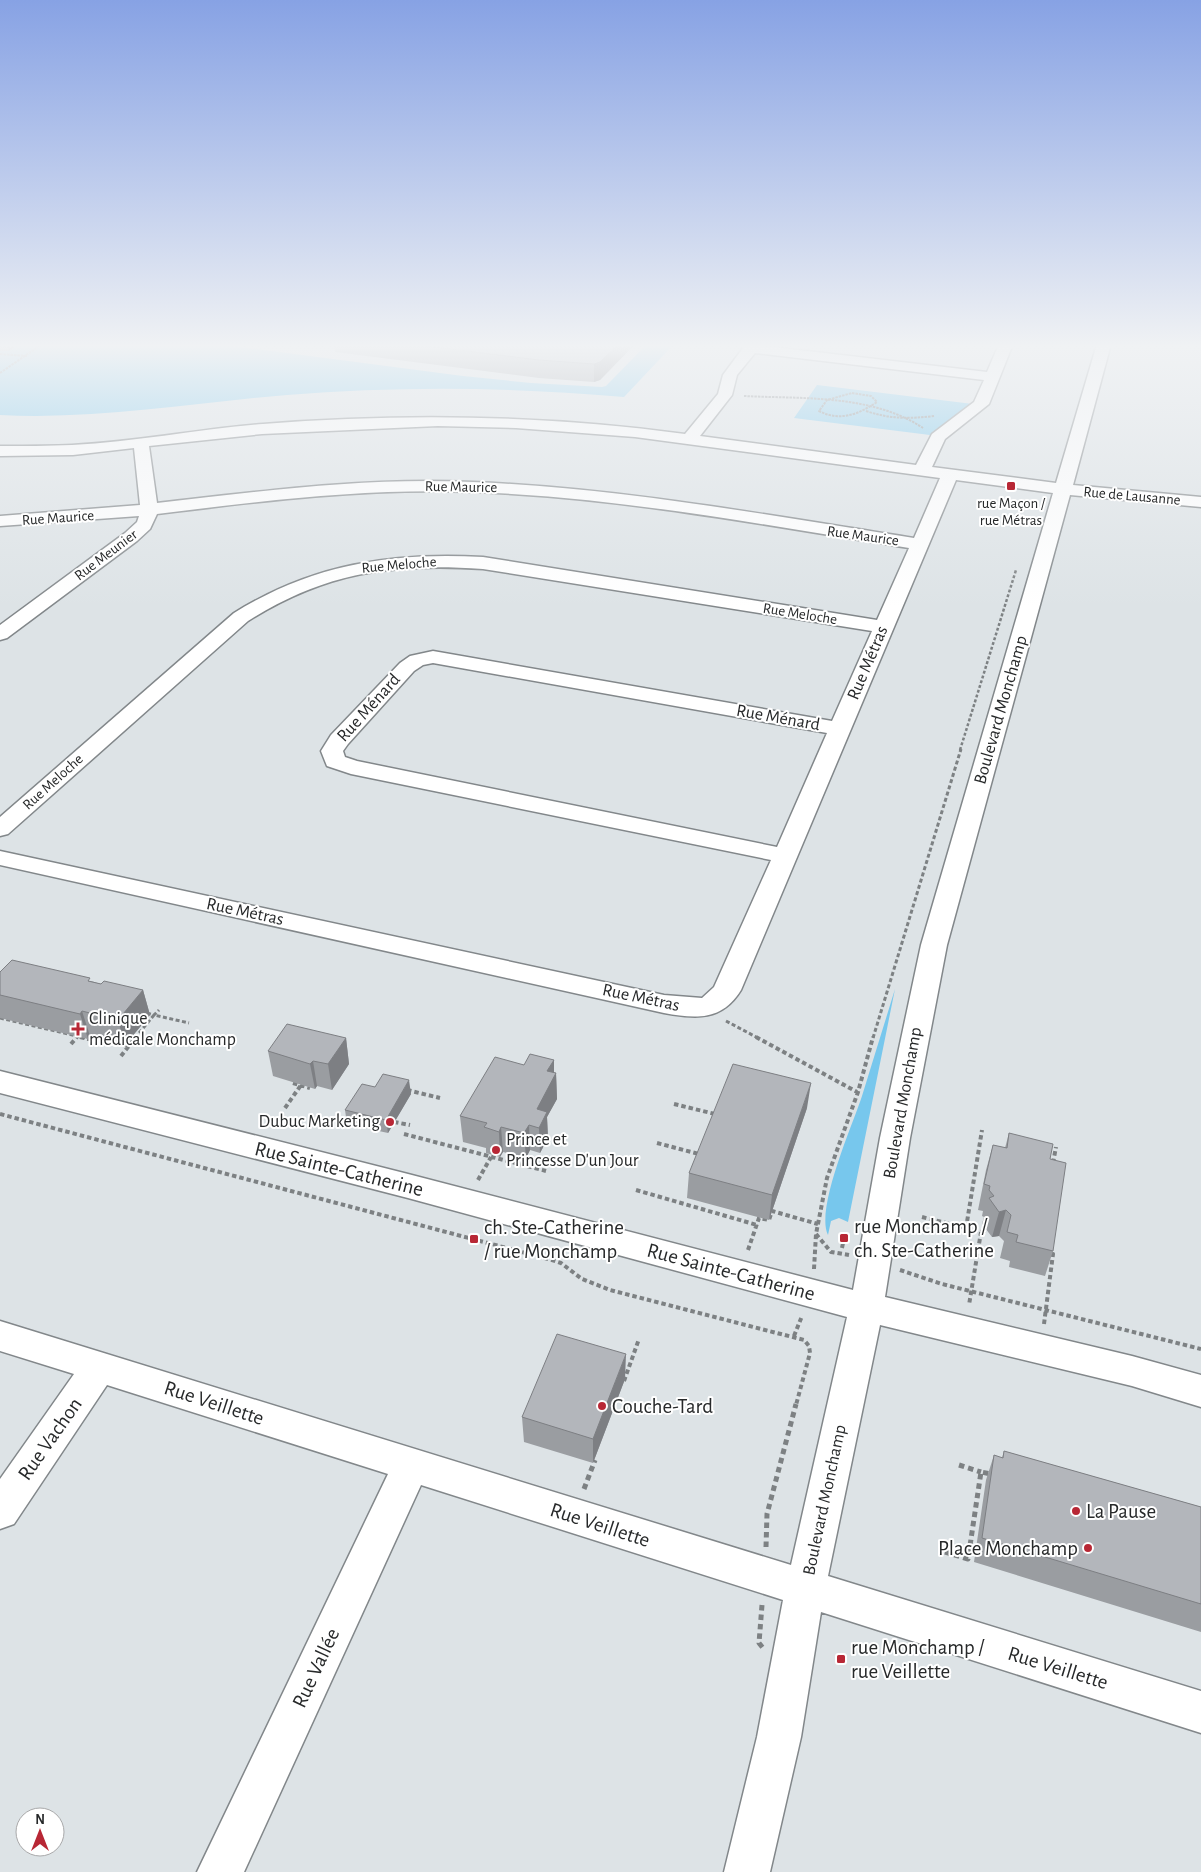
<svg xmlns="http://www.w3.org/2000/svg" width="1201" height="1872" font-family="'Alegreya Sans',sans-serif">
<rect width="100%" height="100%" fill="#dde3e6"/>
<path fill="#77c7ed" d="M0,344h217l246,32 68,7 71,4 4,-1 41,-42h27l-50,53c-112,-10 -225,-11 -337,-2 -96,8 -190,25 -287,20z
M817,385l156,19 -43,31 -136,-17z
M895,989l-47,233 -9,-4 -8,3 -3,14c-13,-26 25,-111 34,-139 11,-36 22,-71 33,-107z"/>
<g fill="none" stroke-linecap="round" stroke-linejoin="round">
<g stroke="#82878a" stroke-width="3">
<path id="minor" d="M746,344l241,28 12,-28h14l-24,60 -44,35 -13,28 124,16 41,-139h14l-38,141 128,12v10l-131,-12 -123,450 -37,193 -25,159 247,59 69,19v32l-69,-21 -252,-61 -52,251 373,115v42l-380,-121 -20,125 -31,135h-46l33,-135 26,-137 -362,-115 -177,387h-47l191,-398 -281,-89 -93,139 -14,5v-50l74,-105 -74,-23v-30l791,244 56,-248 -439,-119 -408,-105v-22l408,103 445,116 27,-152 41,-193 132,-452 -97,-13 -215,510c-19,31 -45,29 -77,23l-664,-148v-14l664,144 38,3 12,-11 57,-127 -420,-86 -24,-8 -6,-15 10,-16 69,-72 10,-7 23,-5 399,70 40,-90 -389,-62c-91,-6 -157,3 -235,52l-240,213 -8,2v-19l234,-204c79,-49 157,-61 249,-56l394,63 32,-72c-145,-23 -290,-51 -437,-56 -106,-4 -210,9 -315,22l-7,15 -13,12 -130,97 -7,2v-15l125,-92 12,-11 2,-6 -139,10v-10l140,-11 -6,-57 -61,7 -73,1v-10c24,0 48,0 72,-1 64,-3 127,-16 191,-21 141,-11 282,-9 422,10l33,-40 5,-19zM755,353l229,27 -10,22 -42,32 -16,31 -216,-29 32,-41 5,-20zM438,426l78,2 119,9 305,41 -26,60c-147,-23 -293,-50 -441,-56 -106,-5 -211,9 -316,21l-8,-57 113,-12zM433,663l394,70 -50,114 -420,-86 -12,-4 -2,-6 5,-7 66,-73 9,-6z"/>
</g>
<path stroke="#7d8183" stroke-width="2" stroke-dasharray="2.5 1" stroke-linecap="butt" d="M0,354l27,2
M0,373l42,-29
M852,393l19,3 6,6c-18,12 -37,20 -58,9l8,-11z
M744,396c58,3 128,-2 179,32
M866,411c24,8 43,8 68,5"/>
<path stroke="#7d8183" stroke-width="2.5" stroke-dasharray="3 2" stroke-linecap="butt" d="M960,750l56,-180"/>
<path stroke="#7d8183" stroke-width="3" stroke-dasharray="4 2.5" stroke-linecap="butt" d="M147,1013l7,2 5,-5
M0,1018l85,20
M726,1021l32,17
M88,1038l2,-2 9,2
M135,1038l19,-23 35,8
M873,1038l88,-289"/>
<path stroke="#7d8183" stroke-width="4" stroke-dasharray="4.5 3" stroke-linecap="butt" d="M80,1037l8,2 1,-2
M94,1037l35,9
M756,1037l101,55
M71,1044l6,-7
M121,1056l15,-19
M293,1083l17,5
M407,1090l33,8
M674,1104l41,10
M285,1108l16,-23
M0,1114l552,146 9,3 21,16 28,11 194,50 5,6 1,7 -14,52
M394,1122l16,3
M404,1134l142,37
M657,1143l42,11
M1053,1163l3,-16
M478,1180l13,-23
M636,1190l121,35
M922,1217l44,11 16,-98
M966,1228l15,4 -12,73
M981,1232l6,-2
M816,1234l15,18 18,3
M842,1248l2,-10
M748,1250l11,-32 10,2 3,-9 46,13
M814,1269l2,-35 11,-56 31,-86 15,-55
M900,1270l42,14 259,65
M1044,1324l9,-70h-4
M794,1336l8,-20
M624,1381l15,-42"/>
<path stroke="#7d8183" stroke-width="5" stroke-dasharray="5.5 4" stroke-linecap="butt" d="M959,1465l22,7
M584,1489l11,-29
M766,1547l1,-33 29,-110
M945,1552l23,7 13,-87 10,2
M762,1605l-3,38 4,5"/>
<use href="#minor" fill="#fff" fill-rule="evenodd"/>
</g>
<path fill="#9a9da1" d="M0,344h18l-9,7h-9z
M334,344h301l-35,36 -6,2 -55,-4 -204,-26z
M0,972l91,9 10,3 42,6 7,25 -25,30 -35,-9 -2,3 -88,-21z
M346,1038l3,26 -17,26 -15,-4 -2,3 -42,-13 -5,-25z
M554,1060v13h2l1,26 -10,18 1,21 -8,15 -10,-3 -4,8 -23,-6 -3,5 -14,-4v-5l-23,-6 -3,-26 64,-51z
M375,1087l36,7 -23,39 -41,-9 -2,-14z
M807,1108l-38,112 -82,-22 2,-25z
M1009,1133l41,26 3,92 -8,25 -36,-9 1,-6 -10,-3 4,-17 -5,-5 -7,1 -10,-13 2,-7 -2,-1 1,-5 -5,-1 8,-40 7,-25 12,3z
M625,1379l-32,84 -69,-21 -2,-25z
M1004,1451l197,56v125l-227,-70 12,-82 8,-25 8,3z"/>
<path fill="#7d7f83" d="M7,344h11l-9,7z
M618,344h17l-35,36 -6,2v-18z
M143,990l7,25 -25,30 -7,-25z
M82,1011l8,25 -2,3 -8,-25z
M346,1038l3,26 -17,26 -4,-26z
M554,1060v17l2,-4 1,26 -10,18 1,21 -8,15 -1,-25 -2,-19 10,-38z
M313,1061l4,25 -2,3 -5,-25z
M409,1080l2,14 -23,39 -2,-13z
M811,1083l-4,25 -38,112 3,-25z
M529,1125l1,25 -4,8 -2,-25z
M501,1127l2,25 -3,5 -1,-25z
M1006,1210l-7,26 -7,1 7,-25z
M626,1354l-1,25 -32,84v-24z"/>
<path fill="#b3b6bb" stroke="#7d7f83" d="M410,344h208l-18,18 -6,2 -55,-4z
M12,960l78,18 -2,3 13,3 3,-3 39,9 -25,30 -36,-9 -2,3 -80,-19v-23z
M287,1024l59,14 -18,26 -15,-3 -3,3 -42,-13z
M530,1054l24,6 -7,11 9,2 -19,36 10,3 -8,16 -10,-3 -5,8 -23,-6 -2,5 -15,-5 3,-4 -27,-7 35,-59 29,8z
M733,1064l78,19 -39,112 -83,-22z
M383,1074l26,6 -23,40 -41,-10 17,-26 13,3z
M1009,1133l44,11 -3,15 16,4 -13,88 -37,-9 2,-7 -11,-3 4,-17 -5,-5 -7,2 -10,-14 5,-2 -5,-6 1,-4 -6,-2 9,-39 14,3z
M557,1334l69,20 -33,85 -71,-22z
M1004,1451l197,56v97l-219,-66 12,-83 9,3z"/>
<linearGradient id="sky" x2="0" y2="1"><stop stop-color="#87a2e4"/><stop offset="0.57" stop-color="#f0f2f4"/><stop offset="1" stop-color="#f0f2f4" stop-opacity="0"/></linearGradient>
<rect width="1201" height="607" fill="url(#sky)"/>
<g fill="#b82735" stroke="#fff" stroke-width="2">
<rect x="1006" y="481" width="10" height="10" rx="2.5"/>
<path d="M75.5 1021.5h5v5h5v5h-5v5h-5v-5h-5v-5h5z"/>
<circle cx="390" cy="1122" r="5"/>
<circle cx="496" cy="1150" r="5"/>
<rect x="839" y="1233" width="10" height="10" rx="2.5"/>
<rect x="469" y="1234" width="10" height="10" rx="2.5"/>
<circle cx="602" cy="1406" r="5"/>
<circle cx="1076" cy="1511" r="5"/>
<circle cx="1088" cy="1548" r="5"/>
<rect x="836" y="1654" width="10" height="10" rx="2.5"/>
</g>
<g text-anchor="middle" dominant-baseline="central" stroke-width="4" stroke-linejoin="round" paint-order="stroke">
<g font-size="15" fill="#27292a" stroke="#fff">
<text transform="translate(461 487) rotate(1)">Rue Maurice</text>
<text transform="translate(1132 496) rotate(5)">Rue de Lausanne</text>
<text transform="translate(58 518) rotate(-4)">Rue Maurice</text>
<text transform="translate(863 536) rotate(8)">Rue Maurice</text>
<text transform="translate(106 555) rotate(-37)">Rue Meunier</text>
<text transform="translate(399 565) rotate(-5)">Rue Meloche</text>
<text transform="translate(800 614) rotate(9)">Rue Meloche</text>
<text transform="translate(53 782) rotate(-42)">Rue Meloche</text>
</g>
<g font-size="15" fill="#27292a" stroke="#fff">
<text x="1011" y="503">rue Maçon /<tspan x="1011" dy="17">rue Métras</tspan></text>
</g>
<g font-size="18" fill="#27292a" stroke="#fff">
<text transform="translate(868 663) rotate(-67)">Rue Métras</text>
<text transform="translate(369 708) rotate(-48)">Rue Ménard</text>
<text transform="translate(1001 710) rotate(-74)">Boulevard Monchamp</text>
<text transform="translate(778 718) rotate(10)">Rue Ménard</text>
<text transform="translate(245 912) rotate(12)">Rue Métras</text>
<text transform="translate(641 998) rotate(12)">Rue Métras</text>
<text transform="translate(903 1103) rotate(-80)">Boulevard Monchamp</text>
<text transform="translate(825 1500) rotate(-78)">Boulevard Monchamp</text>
</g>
<g font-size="18" fill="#27292a" stroke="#fff" text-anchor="start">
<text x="89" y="1019">Clinique<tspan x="89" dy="21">médicale Monchamp</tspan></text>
<text x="380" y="1122" text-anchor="end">Dubuc Marketing</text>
<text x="506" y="1140">Prince et<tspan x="506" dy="21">Princesse D'un Jour</tspan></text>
</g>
<g font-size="21" fill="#27292a" stroke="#fff">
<text transform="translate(339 1169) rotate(14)">Rue Sainte-Catherine</text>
<text transform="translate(731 1272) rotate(15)">Rue Sainte-Catherine</text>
<text transform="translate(214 1403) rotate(18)">Rue Veillette</text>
<text transform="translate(50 1439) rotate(-55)">Rue Vachon</text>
<text transform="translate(600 1525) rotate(18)">Rue Veillette</text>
<text transform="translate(316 1668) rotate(-65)">Rue Vallée</text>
<text transform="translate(1058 1668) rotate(17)">Rue Veillette</text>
</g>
<g font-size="21" fill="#27292a" stroke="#fff" text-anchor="start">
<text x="854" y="1226">rue Monchamp /<tspan x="854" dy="24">ch. Ste-Catherine</tspan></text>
<text x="484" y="1227">ch. Ste-Catherine<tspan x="484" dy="24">/ rue Monchamp</tspan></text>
<text x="612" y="1406">Couche-Tard</text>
<text x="1086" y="1511">La Pause</text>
<text x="1078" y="1548" text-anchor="end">Place Monchamp</text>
<text x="851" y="1647">rue Monchamp /<tspan x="851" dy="24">rue Veillette</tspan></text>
</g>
</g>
<g transform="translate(40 1832)"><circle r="24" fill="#ffffff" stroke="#a9a9aa"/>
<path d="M0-4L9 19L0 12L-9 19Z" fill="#b82735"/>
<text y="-8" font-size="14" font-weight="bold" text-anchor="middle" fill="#27292a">N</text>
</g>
</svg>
